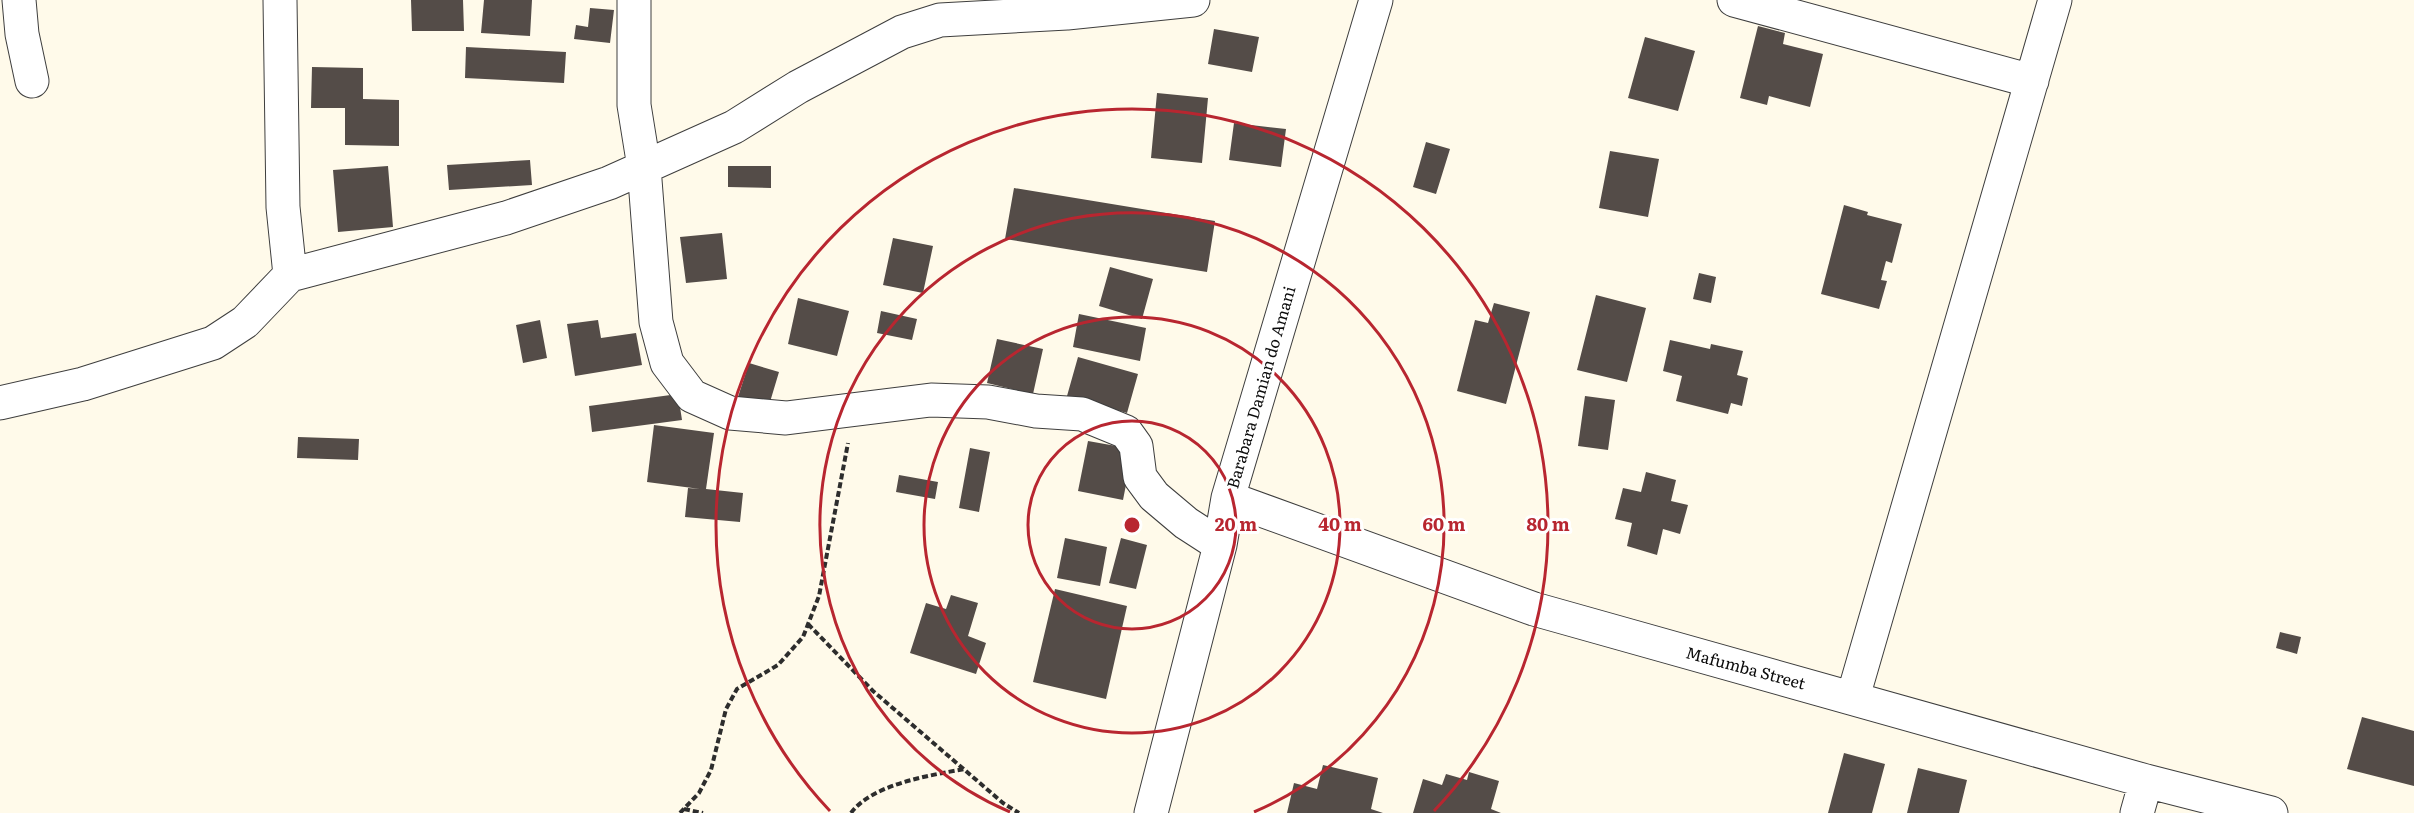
<svg xmlns="http://www.w3.org/2000/svg" width="2414" height="813" font-family="Literata,serif">
<rect width="100%" height="100%" fill="#fffaea"/>
<path fill="#544c48" d="M411,0h52l1,31h-52z
M484,0h48l-2,36 -49,-3z
M590,8l24,2 -4,33 -36,-4 2,-14 12,2z
M1758,26l27,7 -2,11 40,10 -13,53 -41,-11 -2,9 -27,-7z
M1214,29l45,8 -7,35 -44,-8z
M1645,37l50,14 -17,60 -50,-13z
M466,47l100,5 -2,31 -99,-5z
M312,67l51,1v31l36,1v46l-54,-1v-37h-34z
M1157,93l51,5 -6,65 -51,-5z
M1234,123l52,6 -5,38 -52,-7z
M1426,142l24,7 -14,45 -23,-7z
M1610,151l49,8 -11,58 -49,-9z
M530,160l2,25 -83,5 -2,-25z
M388,166l5,61 -55,5 -5,-62z
M728,166h43v22l-43,-1z
M1014,188l201,33 -8,51 -202,-33z
M1844,205l24,7 -1,3 35,9 -10,39 -6,-2 -5,19 6,1 -8,28 -58,-15z
M722,233l5,46 -41,4 -6,-46z
M893,238l40,8 -10,47 -40,-8z
M1110,267l43,12 -11,40 -43,-13z
M1699,273l17,4 -5,26 -18,-4z
M1596,295l50,13 -19,74 -50,-12z
M798,298l51,13 -12,45 -49,-12z
M1494,303l36,9 -24,92 -49,-13 18,-71 13,3z
M881,311l36,8 -5,21 -35,-7z
M1079,314l67,14 -6,33 -67,-14z
M540,320l7,38 -24,5 -7,-38z
M598,320l3,18 35,-5 6,32 -67,11 -8,-52z
M997,339l46,10 -10,45 -46,-11z
M1670,340l40,9 1,-5 32,7 -6,24 11,3 -6,28 -11,-3 -3,11 -52,-13 6,-25 -19,-5z
M1078,357l60,17 -11,39 -60,-17z
M749,363l30,9 -12,40 -31,-9z
M678,394l4,26 -90,12 -3,-26z
M1585,396l30,4 -7,50 -30,-4z
M654,425l60,8 -8,56 37,4 -3,29 -55,-5 3,-29 12,1 -53,-7z
M298,437l61,2 -1,21 -61,-2z
M1088,441l45,8 -10,51 -45,-9z
M970,448l20,4 -11,60 -20,-4z
M1646,472l30,8 -5,21 17,4 -8,29 -17,-5 -6,26 -30,-9 5,-23 -17,-4 8,-31 18,4z
M899,475l39,7 -3,17 -39,-7z
M1065,538l42,9 -7,39 -43,-8z
M1121,538l26,7 -11,44 -27,-6z
M1055,589l72,17 -21,93 -73,-17z
M951,595l27,8 -10,33 18,7 -10,31 -66,-21 16,-50 20,6z
M2280,632l21,5 -4,17 -21,-6z
M2362,717l52,14v55l-67,-17z
M1844,753l41,11 -13,49h-44z
M1323,765l55,13 -7,31 12,4h-96l7,-30 23,6z
M1918,768l49,12 -8,33h-52z
M1469,772l30,9 -8,28 10,4h-88l10,-34 19,6 4,-11 21,6z"/>
<g fill="none" stroke-linecap="round" stroke-linejoin="round">
<g stroke="#3e3e3e" stroke-width="35">
<path id="minor" d="M19,0l3,34 10,47
M280,0l3,207 7,68
M634,0v105l10,62 12,155 11,41 25,33 38,17 56,5 145,-18 57,2 48,9 46,3 44,18 10,14 4,31 14,19 32,27 34,22
M1734,0l298,81
M0,403l83,-19 130,-41 32,-21 45,-47 216,-57 103,-35 125,-56 64,-40 104,-55 38,-12 127,-7 126,-13
M1228,498l306,111 612,172 125,32
M1853,697l202,-697
M1151,813l69,-268 8,-47 148,-498
M2137,813l9,-32"/>
</g>
<path stroke="#2d2d2d" stroke-width="4" stroke-dasharray="6 3" stroke-linecap="butt" d="M808,624l65,67 130,112 16,10
M684,809l19,4
M680,813l19,-20 12,-23 15,-61 11,-20 41,-24 25,-28 16,-41 29,-153
M851,813c21,-29 80,-38 114,-44"/>
<use href="#minor" stroke="#fff" stroke-width="33"/>
</g>
<g fill="none" stroke="#b82630" stroke-width="3">
<circle cx="1132" cy="525" r="104"/>
<circle cx="1132" cy="525" r="208"/>
<path d="M1010 812A312 312 0 1 1 1254 812"/>
<path d="M830 811A416 416 0 1 1 1434 811"/>
</g>
<g text-anchor="middle" dominant-baseline="central" stroke-width="6" stroke-linejoin="round" paint-order="stroke">
<g font-size="16" fill="#0b0b0b" stroke="#fff">
<text transform="translate(1260 387) rotate(-74)">Barabara Damian do Amani</text>
<text transform="translate(1746 667) rotate(15)">Mafumba Street</text>
</g>
</g>
<circle cx="1132" cy="525" r="9" fill="#b82630" stroke="#fff" stroke-width="3"/>
<g font-size="18" text-anchor="middle" font-weight="bold" fill="#b82630" stroke="#fff" stroke-width="6" stroke-linejoin="round" paint-order="stroke">
<text x="1236" y="531">20 m</text>
<text x="1340" y="531">40 m</text>
<text x="1444" y="531">60 m</text>
<text x="1548" y="531">80 m</text>
</g>
</svg>
